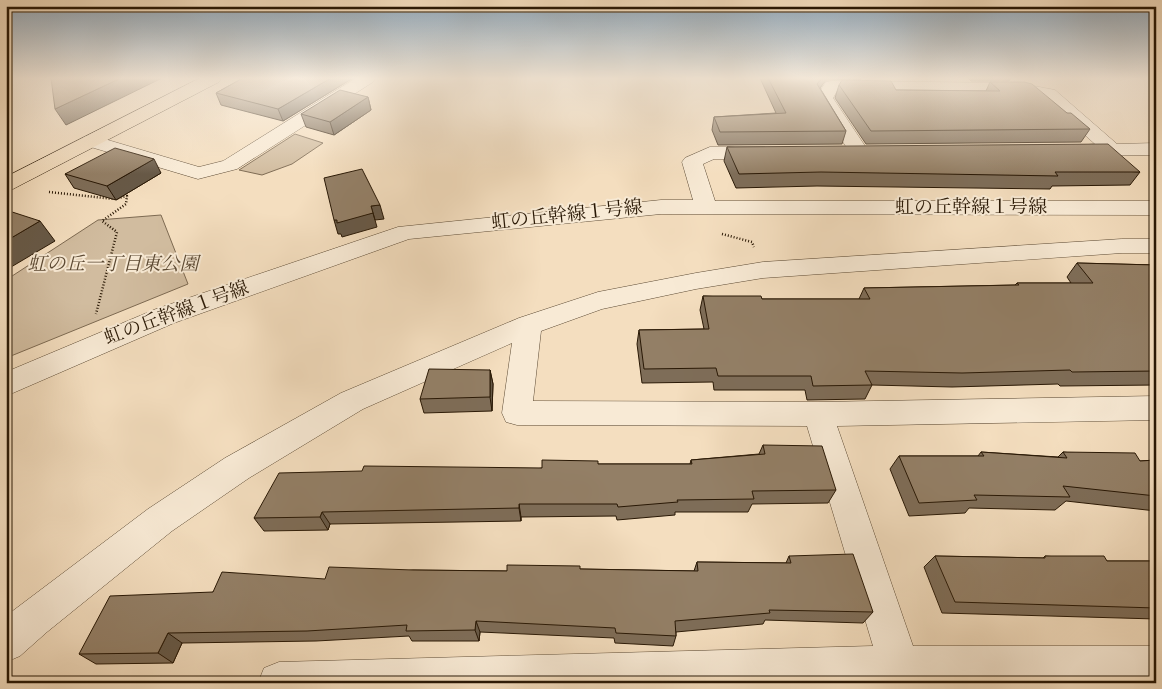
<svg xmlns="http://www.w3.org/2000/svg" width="1162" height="689" font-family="'Sorts Mill Goudy','Noto Serif JP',serif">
<rect width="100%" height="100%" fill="#f4debf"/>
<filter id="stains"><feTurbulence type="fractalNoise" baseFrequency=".004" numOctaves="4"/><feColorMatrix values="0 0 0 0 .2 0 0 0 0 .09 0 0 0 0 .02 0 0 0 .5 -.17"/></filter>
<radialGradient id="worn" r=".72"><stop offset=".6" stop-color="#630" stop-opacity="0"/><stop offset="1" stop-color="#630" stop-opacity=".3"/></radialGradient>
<path fill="#d1bc9f" stroke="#7d6a52" d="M295,134l28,9 -31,21 -30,11 -23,-5z
M161,215l27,69 -182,74v-78l92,-60z"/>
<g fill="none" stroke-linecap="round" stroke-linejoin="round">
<g stroke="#5c4a34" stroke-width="1">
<path id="minor" d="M356,78h19l-2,4 -136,87 -39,10 -114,-34 -3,-4 3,-4 7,-2 108,32 24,-6z
M832,81l186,2 37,7 62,54 39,-1v12l-79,1 -7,-2 -3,-4 3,-4 25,-2 -52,-46 -25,-5 -181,-2 -4,7 36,54 -3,4 -7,2 -7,-2 -37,-58 11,-16z
M710,147h54l7,2 3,4 -3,4 -7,2h-50l-11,5 12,37h441v14l-495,-1 -252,25 -235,84 -168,73v-24l150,-63 242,-82 263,-27h32l-11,-38 3,-4z
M1122,239h34v14h-34l-359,25 -67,11 -94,20 -61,22 -8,70 285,1 338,-6v24l-319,6 76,220h243v37h-898l6,-15 15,-6 594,-16 -66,-220 -290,-1 -11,-3 -4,-9 10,-70 -149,66 -114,69 -77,53 -125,101 -27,24 -14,6v-46l142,-107 77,-51 116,-65 178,-75 79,-26 98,-19 67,-11z"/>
</g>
<g stroke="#291805" stroke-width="1">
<path id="major" d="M200,78h21l-2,4 -206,107 -7,2v-14z"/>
</g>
<path stroke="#291805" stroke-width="2.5" stroke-dasharray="1 2" stroke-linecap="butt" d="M49,192l65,7 13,-3 -1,8 -24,17 15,11 -21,82
M722,234l30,8 2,5"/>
<use href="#minor" fill="#f8ead5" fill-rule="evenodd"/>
<use href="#major" fill="#f4debf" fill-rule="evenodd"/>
</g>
<path fill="#7e6d58" stroke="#291805" d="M243,78h110l-70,43 -62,-16 -5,-12z
M760,78h101v1l-35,1 -6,8 26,43 -4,13 -124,1 -6,-15 2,-13 62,-4z
M968,78h43l-2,3h-38z
M990,82l77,31 23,16 -9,13 -215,2 -31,-46 4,-13 57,5 90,1z
M368,97l3,13 -37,25 -28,-8 -5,-13z
M727,147l413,25 -10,13 -78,1 -2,3 -233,-3 -81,2 -12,-27z
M161,173l-45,27 -42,-12 -9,-14z
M1077,263l79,2v120l-96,1 -2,-2 -106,3 -80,-2 -7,14 -58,1 -2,-10h-91l-1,-8 -71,1 -5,-39 2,-14 65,-1 -4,-19 3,-14 59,3h97l5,-11 151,-3 2,-2h54l-4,-6z
M490,370l3,14 -1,27 -68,2 -4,-14z
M763,445l73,45 -8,13 -76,1 -4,8h-73v3l-58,5 -1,-4 -95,1v4l-191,3 -2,6 -64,1 -10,-13 288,-50 56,-4h92l1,-4 68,-6z
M981,452l77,5 5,-5 77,9 16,-1v51l-90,-10 -11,9 -86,-2 -4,5 -56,3 -19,-47 9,-13h79z
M789,556l84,56 -10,11 -98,-3 -2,4 -87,8v4l-3,10 -58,-3 -1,-5 -134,-6 -1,9h-67l-3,-5 -93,5 -134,2 -9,20 -77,1 -17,-10 134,-62 200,-22 94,1 73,-2 114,2 3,-9 89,1z
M935,556l108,2 2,-2 62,5h49v58l-214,-6 -18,-46z"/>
<path fill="#675947" stroke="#291805" d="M121,78h41l-96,47 -11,-16z
M331,78h22l-70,43 -5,-12z
M822,78h4v2l-13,17 4,-13z
M368,97l3,13 -37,25 -4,-13z
M154,159l7,14 -45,27 -9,-14z
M380,205l4,14 -9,1 -4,-14z
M373,213l4,14 -35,10 -1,-3h-3l-4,-14z
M40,221l15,20 -49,29v-29z
M490,370l3,14 -1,27 -2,-14z
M519,504l2,13v4l-2,-13z
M322,512l8,12 -2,6 -8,-13z
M476,621l4,11 -1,9 -4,-11z
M168,633l14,10 -9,20 -15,-10z"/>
<path fill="#937f66" stroke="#291805" d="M51,78h70l-66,31z
M243,78h88l-53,31 -62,-16z
M768,78h54l-5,6 29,47 -126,1 -6,-15 72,-4z
M842,80l49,1 5,9 104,1 -10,-9h34l8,2 35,29h4l19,16 -219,2 -32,-46z
M340,90l28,7 -38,25 -29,-8z
M1108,144l32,28h-85l3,4 -237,-4 -82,2 -12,-27z
M115,148l39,11 -47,27 -42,-12z
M362,169l18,36 -9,1 2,7 -36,10v-3h-3l-10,-42z
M6,210l34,11 -34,20z
M1077,263l79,2v106l-84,1 -2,-2 -108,3 -97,-2 7,14 -59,1 -2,-10h-93l-2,-8 -72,1 -5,-39 70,-1 -6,-33h58l1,3h108l-6,-11 155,-3 -2,-2h76z
M429,369l61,1v27l-70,2z
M763,445l59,1 14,44 -84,1 2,8 -77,1 1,2 -60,5 -1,-3h-98v4l-197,4 -2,5 -66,1 25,-45 83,-2 2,-5 178,2v-8l56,1v3h94l-1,-4 74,-6z
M981,452l86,6 -4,-6 72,1 5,8 16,-1v36l-93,-10 7,11 -96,-2 3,5 -58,3 -20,-47h85z
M853,554l20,58 -104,-2 1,3 -95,8 1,15 -60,-3 -1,-5 -139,-7 -1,9 -69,1 1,-6 -100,6 -139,2 -10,20 -79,1 31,-58 103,-4 9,-20 103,7 4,-12 84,3 94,1v-6l73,1v3l118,2 -1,-9 94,1 -2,-7z
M935,556l110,2v-2h59l3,5h49v47l-201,-6z"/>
<linearGradient id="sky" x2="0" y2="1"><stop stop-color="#91aabe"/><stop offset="0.45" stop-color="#faf0e2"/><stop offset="1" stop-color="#faf0e2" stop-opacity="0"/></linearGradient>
<rect width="1162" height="174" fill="url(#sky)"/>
<g text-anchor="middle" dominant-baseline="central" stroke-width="4" stroke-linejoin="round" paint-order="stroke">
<g font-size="19" fill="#291805" stroke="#f8ead5">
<text x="971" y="208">虹の丘幹線１号線</text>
<text transform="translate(567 216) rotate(-6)">虹の丘幹線１号線</text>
<text transform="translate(177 314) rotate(-20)">虹の丘幹線１号線</text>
</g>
<g font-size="19" font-style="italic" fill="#5b4933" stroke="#f8ead5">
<text x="113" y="265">虹の丘一丁目東公園</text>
</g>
</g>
<rect width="1162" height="689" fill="none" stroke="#f4debf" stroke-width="25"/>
<rect x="8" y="8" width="1147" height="674" fill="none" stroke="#291805" stroke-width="2.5"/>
<rect x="12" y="12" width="1137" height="664" fill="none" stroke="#291805"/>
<rect width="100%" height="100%" filter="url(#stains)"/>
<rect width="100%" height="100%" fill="url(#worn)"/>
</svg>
